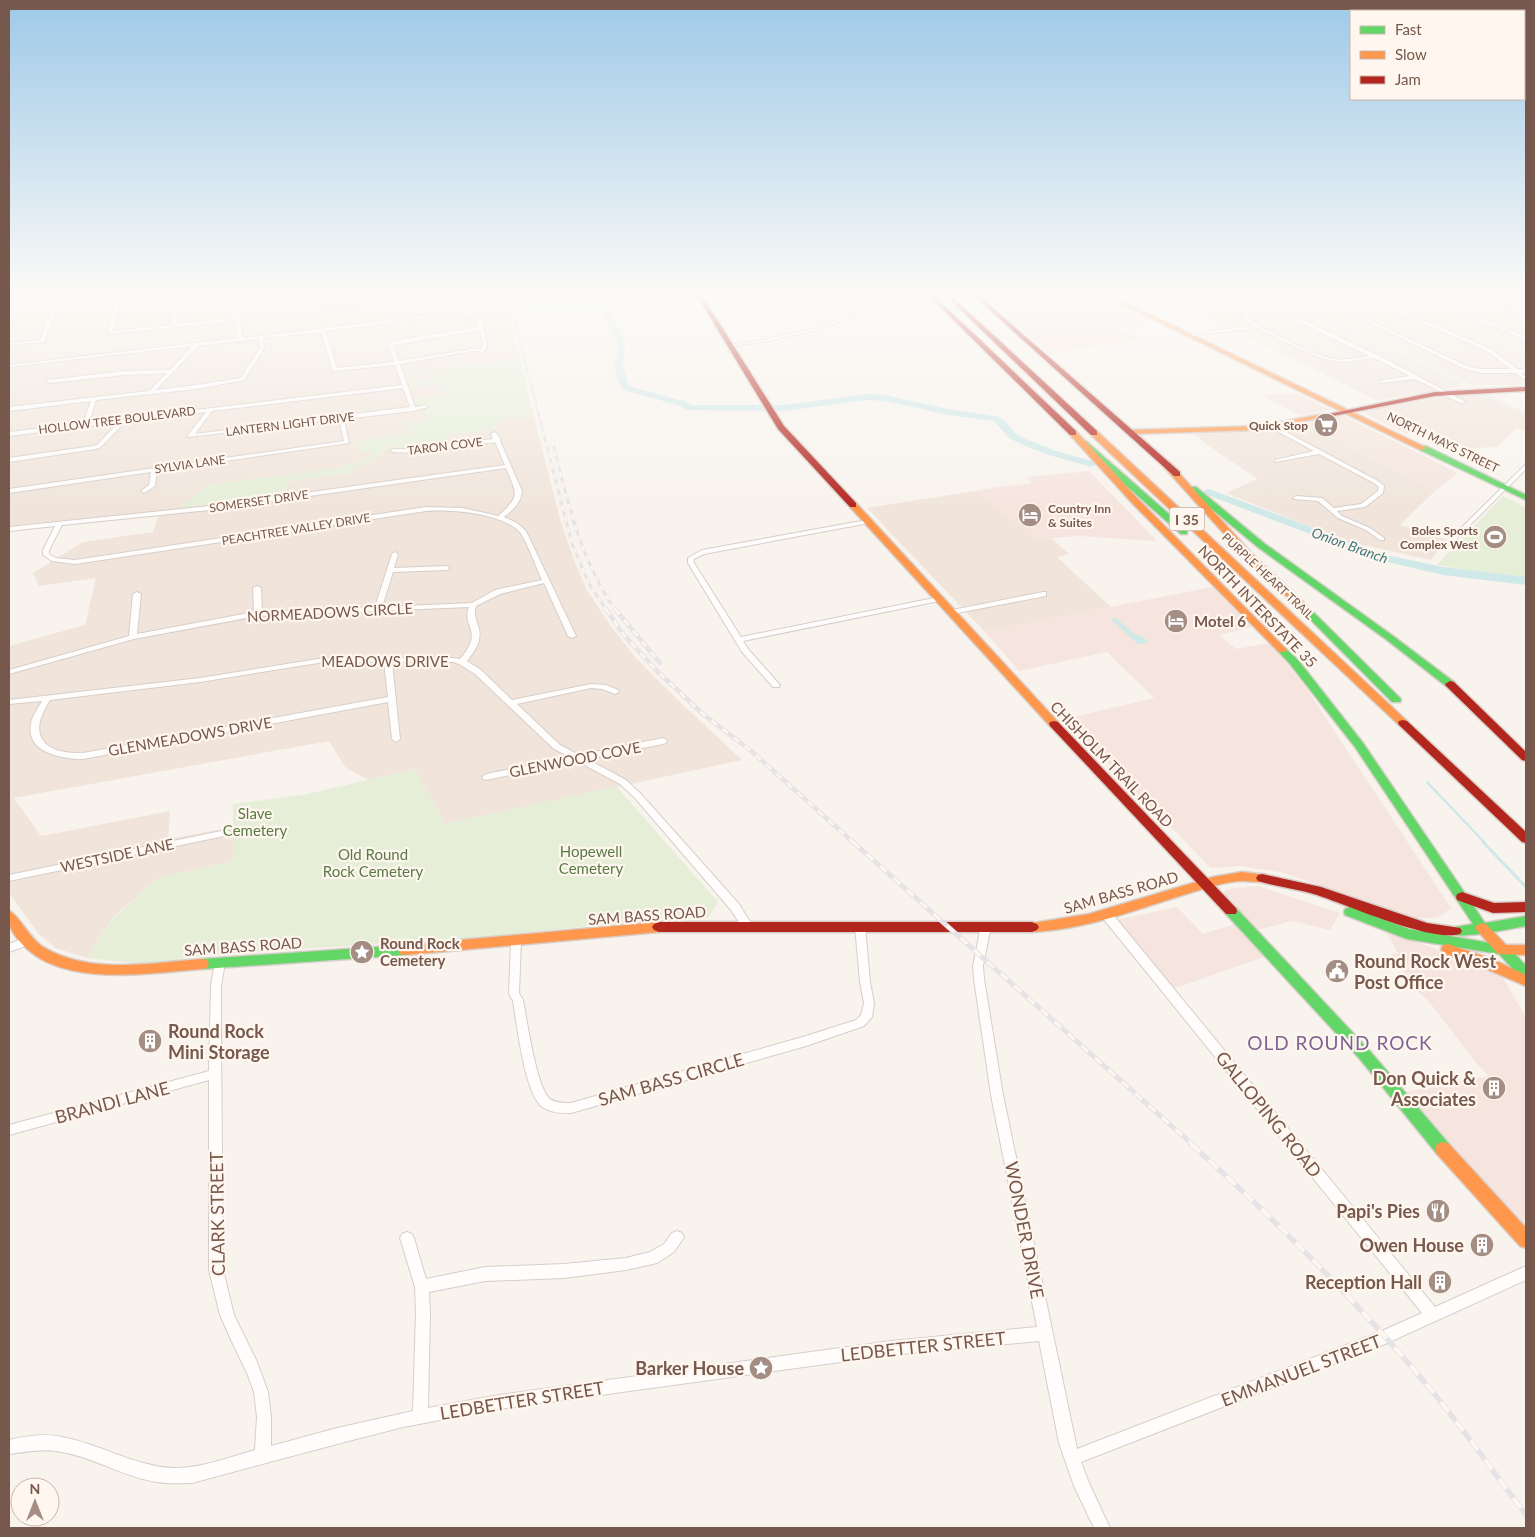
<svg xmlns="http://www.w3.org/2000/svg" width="1535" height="1537" font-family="Lato,sans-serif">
<rect width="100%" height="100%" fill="#f8f3ed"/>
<path fill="#f1e5db" d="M9,294h350l1,2 30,-2 6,17 77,-10 -5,9 15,1 24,-2 13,50 -114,14v2l30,-4 4,8 -31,4 1,4 31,-4 6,12 -30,10h7l5,14 -25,4 3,11 -48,7 -4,6 22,9 -42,12 -127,17 -27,23 106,-13 -1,-13 63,-9 33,-19 -1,-3 6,-4 10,-2 15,3 37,-5 -2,-9 37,-3 9,-2 9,-9 32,-3 26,102 15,44 12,27 23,35 25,32 48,48 59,55 -297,64 -30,-55 -47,11 -23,-13 -16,-26 -315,57 27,38 129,-25 -2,28 65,-12v34l-75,17 -45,39 -26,41 -32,-10 -17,-15 -29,-40v-247l76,-21 11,-47 -57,8 -6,-13 50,-31 70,-10 5,-16 21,-7 -170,17z
M1341,294h185v91h-55l-180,-85z
M1282,303l12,2 166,78v4l-84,13 -177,-88z
M1467,393l26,6 33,16v15l-10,-2 -19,19 -29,1 -85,-41z
M1303,423l133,67 -36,35 47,15 -16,20 -82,-18 -123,-49 32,-14 -52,-35 -12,-10 73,-4z
M975,491l61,48 15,-1 18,16 -12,3 54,50 -126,25 -118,-124z"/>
<path fill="#f5e5de" d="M980,294h113l16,8 -63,9 -44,2z
M1118,306l34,15 -35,5 25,14 -93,13 -39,-34z
M1296,393l35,17 -30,6 -41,-21z
M1383,407l47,22 -24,5 -41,-20v-4z
M1342,415l116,58 -22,17 -133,-67z
M1089,471l68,70 -78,-5 -43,3 -61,-48 36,-6 2,1 19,-3 -5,-6z
M1212,587l40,40 -33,8 17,14 34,-6 36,45 145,220 -14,10h-22l-134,-46 -40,-6 -30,2 -146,-149 89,-21 -47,-46 -88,19 -34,-39z
M1258,886l82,27 -10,17 -38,-9 -35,9 -32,-35 -1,-4 10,-3z
M1177,907l26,27 32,-10 29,33 -91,32 -56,-69z
M1384,929l79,31 35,10 28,47v212l-59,-61 -60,-76 82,-16 -12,-12 -50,-65 -8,-6 -27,-39 6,-1z"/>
<path fill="#e6eed8" d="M1314,329l20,9 -35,5 -19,-9z
M520,359l14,58 -32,3 -10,9 -8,2 -37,3 2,9c-12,2 -25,4 -37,5 -12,1 -20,-6 -31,3l1,4 -33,18 -63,9 1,13 -107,13 28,-23 127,-17 41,-12 -22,-9 4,-3v-3l49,-7 -3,-11 25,-4 -4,-14h-8l-2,-5 31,-5 -5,-12 -30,4 -2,-4 30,-4 -3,-8 -30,4 -1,-2z
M1503,496l23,12v72l-89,-15z
M415,769l30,55 171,-38 102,116 -10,16 -54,1 -169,18 -275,18 -68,9 -55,-6 26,-40 45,-40 75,-17v-57l70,-9z"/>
<path fill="#cfe8e8" d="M1116,618l19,17h5l9,7 -11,2 -27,-25z"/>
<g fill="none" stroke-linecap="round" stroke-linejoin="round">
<path stroke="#cfe8e8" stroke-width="1" d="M1174,297c9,5 19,11 29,12 31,3 63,-11 94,-4l165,78v4
M1476,394l18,4 32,16"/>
<path stroke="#cfe8e8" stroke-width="2.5" d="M1427,782l58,61"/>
<path stroke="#cfe8e8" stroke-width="3" d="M1483,842l43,45"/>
<path fill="#cfe8e8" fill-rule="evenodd" d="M464,294h11l35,10 -4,2z
M516,303l34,6 41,-3 16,2c10,17 24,36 15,56l7,22 58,16 4,3h93l83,-11 18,1 63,14 51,8 6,4 11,13 12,6 28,11 40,11 1,2 -5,3 -43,-12 -28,-11 -12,-6 -15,-17 -46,-6 -63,-14 -18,-1 -83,11 -98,-1 -5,-4 -58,-16 -5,-9 -4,-17 3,-7v-14l-16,-31 -10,-2 -41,3 -34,-6z
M1209,489l177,66 57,12 83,10v8l-83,-10 -64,-15 -174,-66 -1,-2 1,-2z"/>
<g stroke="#d6ceca" stroke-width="2">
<path id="street" d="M57,294h4l-17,48 -35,3v-2l31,-3 16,-42 -47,4v-2z
M117,294h4l-8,37 59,-6 1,-20 2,-1 2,1 -1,19 59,-6 1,-15 5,-9h4l-5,9 -1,15 60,-7 -1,-4 9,-11 12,-2 -8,4 -9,9 1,4 58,-6 2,1 -124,14 4,18 219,-27h10l9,3 6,31 -2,6 -2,1 -11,-1 -72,13 15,43 10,-2 3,2 -15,4 -69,8 5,24 -192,28 -2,15 -11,7 -3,-2 8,-6 2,-13 -142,21v-4l335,-48 -5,-22 -151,18v-2l18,-23 -80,9 -25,26 -5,2 -87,13v-4l84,-12 4,-1 22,-23 -110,14v-4l74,-9 8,-22 -82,10v-4l140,-16 18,-18 -43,2 -74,8 -3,-2 1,-1 76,-9 46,-1 22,-24 -183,21v-2l229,-27 -3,-17 -127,13zM462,313l15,3 2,11 -87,14 -4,3 6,18 -57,6 -11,-37zM480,330l3,15 -2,4h-9l-73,12 -6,-16zM321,332l12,39 62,-6 7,20 -313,38 7,-23 100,-11 49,-9 2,-5 17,-27 -1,-10zM259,339l1,9 -19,30 -45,7 -40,5 42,-44zM403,388l7,19 -215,27 17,-23z
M1186,294h9l-141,19 -55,4 -2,-1 2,-1 55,-4z
M1414,294h10l-1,1 103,42v3l-109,-44 -37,5 111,48 26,20 9,1v2l-5,1 5,4v3l-11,-7h-34l-16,-4 -131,-63 40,-7zM1375,302l112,49 24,18h-30l-12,-2 -128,-60z
M1468,294h5l53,21v2z
M1522,294h4v1h-4z
M937,301l2,2 -70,7 -50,20 -56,12 -33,4 -2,-1 35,-5 53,-12 52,-20z
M1278,313l14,2 86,40 88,47 -5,1 -20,-9v-2l-26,-13 -35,4v-2l2,-1 28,-4 -36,-18 -31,4 -19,-3 -38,-16 -29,-15 -67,8 -2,-1 65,-10 -11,-7v-2zM1278,315l11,2 80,39c-11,1 -23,5 -35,3 -21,-4 -68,-28 -86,-41z
M1269,425h4l105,56 6,5 -1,7 -18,14 -28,4 5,5 28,12 14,10v2h-4l-14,-10 -28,-12 -20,-17 -24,-2 -1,-1 3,-2 26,2 12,10 27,-4 17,-13 1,-4 -5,-4 -55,-29 -44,8v-2l39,-9 -45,-24z
M494,432l2,1 5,7 -1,1 22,50c-1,12 -9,19 -18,26l13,6 9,8 50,105 -4,2 -4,-2 -24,-53 -44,11 -24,12c-3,9 1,15 3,23 3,13 -5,23 -12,32l14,9 31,30 79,-16 15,1 12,5 1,2 -4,2 -13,-5 -11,-1 -74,16 43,41 19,10 84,-17 3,1 1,2 -1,2 -3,1 -76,15 39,21 15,14 98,110 13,21 -1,3c-10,2 -15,-11 -20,-18l-96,-112 -15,-14 -43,-23 -91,19 -3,-1 -1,-2 4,-3 84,-17 -16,-8 -79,-75 -16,-10 -6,-2h-61l8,77 -4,3 -4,-3 -4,-37 -305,57c-21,0 -58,-6 -52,-36 2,-8 7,-15 11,-22l-33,3v-4l191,-22 124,-20h129l7,1c25,-29 1,-31 9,-52l-211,9 -124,23 -125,35v-4l120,-34 4,-42 4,-2 4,2 -4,40 117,-22 -1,-24 4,-2 4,2 1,24 113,-5 17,-53 3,-2 3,2 -4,14 53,-2 3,2 -3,2 -54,2 -11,35 90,-4 23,-13 47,-10c-5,-11 -17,-43 -23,-49 -19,-18 -68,-22 -93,-20l-351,53 -23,-3 -9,-6v-5l12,-24 -46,5v-4l210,-22 286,-40 -10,-23c-18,2 -94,15 -105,9l3,-2h17l83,-10 -2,-5zM506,468c11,26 15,28 -8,48l-35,-8 -37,-1 -351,53 -19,-2 -7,-4v-4l13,-25 157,-16zM324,662h60l4,35 -305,56c-20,1 -49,-4 -43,-32 2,-7 6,-14 10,-21l150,-18z
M1526,464v5l-72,72h-4v-2z
M867,520l2,1v2l-165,31 -10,5v4l47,74 198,-40 4,2 -4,2 -196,40 5,8 32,36 -1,2h-6l-31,-35 -54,-89v-5l14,-8z
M1043,592h3v4l-94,18 -4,-2 4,-2z
M226,830l3,1 2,2 -2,2 -220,46v-6z
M1106,910l4,1 325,396 91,-41v14l-141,64 -304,118 8,21 21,45h-16l-20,-42 -15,-43 -20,-102 -148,14 -392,54 -96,18 -66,17 -145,39c-12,0 -23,1 -35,-1 -33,-5 -62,-24 -95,-30 -18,-4 -36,0 -53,2v-14c17,-4 36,-7 53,-3 38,7 72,29 111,31 27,1 56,-11 82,-18l2,-33 -3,-25 -7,-19 -15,-31 -12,-27 -11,-45v-190l-200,55v-10l200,-54 2,-85 4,-24 1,-3 4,-1 4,1 1,3 -4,24v51l2,233 11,45 23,47 11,30 3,25v29l66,-18 76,-17 3,-98 -1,-26 -15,-49 2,-4 5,-2 5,2 2,4 12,41 59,-12 79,-3 62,-6 24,-6 14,-8 8,-11 5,-2 5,2 2,4 -10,15 -17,11 -31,7 -62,8 -79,3 -56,11 1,21 -2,95 71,-13 392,-54 146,-14 -46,-232 -17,-116 -1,-13 8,-40 1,-3 4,-1 4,1 1,3 -8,40 1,13 19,116 74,354 305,-118 40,-18 -320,-396 -1,-3 1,-3z
M860,922l4,1 1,3 5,56 4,21 -2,14 -8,9 -58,20 -235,67c-9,0 -22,0 -30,-7 -17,-16 -24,-82 -28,-105l-4,-7 2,-53 1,-3 4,-1 4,1 1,3 -2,52 4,7c4,20 13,85 26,98 5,5 15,5 22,5l235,-67 50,-16 5,-5 3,-12 -4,-21 -5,-56 1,-3z
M27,937l4,1 1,3 -1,3 -22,8v-8z"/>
</g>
<g stroke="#d8cec9" stroke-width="3">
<path id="fast" d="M1080,441h6l101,89v4h-6l-101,-89z
M1420,446h6l100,49v5l-106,-50z
M1190,487h6l69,57 128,92 61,46 1,2 -1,2h-8l-59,-46 -128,-92 -69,-57z
M1300,601l3,1 97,96 1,2 -1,2h-8l-95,-96v-4z
M1282,647l3,1 13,12 65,83 122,180 41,-7v10c-17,3 -61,13 -76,8l-2,-3 2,-3 23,-4 -118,-177 -65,-83 -13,-14z
M1231,906l5,2 133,142 80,94 2,5 -2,5 -6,2 -6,-2 -78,-96 -133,-144 -1,-3 1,-3z
M1350,907l59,22 99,17 18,20v13l-5,-1 -22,-24 -92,-15 -62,-24 -1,-3 1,-3z
M405,945l5,1 2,4 -2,4 -5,1 -203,14 -5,-1 -2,-4 2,-4 5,-1z"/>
</g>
<g stroke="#d8cec9" stroke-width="3">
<path id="slow" d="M1101,294h7l319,154 -7,2z
M1323,414l4,2 -2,1 -66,13 -130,4 -4,-2 4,-2 130,-4z
M1070,431h6l64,70 145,147 2,2 -2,2h-6l-145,-147 -64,-70z
M1091,431h6l310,290 1,2 -1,2h-8l-308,-290z
M1164,463h6l81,90 52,49v4h-6l-52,-49 -81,-90z
M850,503h6l202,219 1,2 -1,2h-8l-200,-219z
M1242,872l24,3 2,3 -2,3c-7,2 -15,0 -22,0 -10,0 -21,2 -30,5 -61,16 -118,43 -182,46l-5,-2 -2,-3 2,-3 62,-10 124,-37z
M9,911c9,3 21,28 34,36 47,28 107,16 159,12l5,1 2,4 -2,4 -5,1c-53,4 -138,19 -179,-24 -11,-12 -15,-18 -14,-34z
M659,922l5,2 2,3 -2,3 -5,2 -254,23 -5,-1 -2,-4 2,-4 5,-1z
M1482,923l5,2 19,20h20v10l-28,-1 -23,-26 2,-3z
M1448,944l44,15 34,16v11l-44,-19 -39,-14 -2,-4 2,-4z
M1443,1142l6,2 77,84v20l-6,-2 -83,-92 -2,-5 2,-5z"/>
</g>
<g stroke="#d8cec9" stroke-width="3">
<path id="jam" d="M696,294h5l83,132 72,77v4h-6l-72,-78z
M927,294h5l144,137v4h-6z
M944,294h5l148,137v4h-6z
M972,294h5l203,178v4h-6z
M1526,387v4l-91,5 -112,22 -4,-2 116,-24z
M1450,681l4,1 72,70v9l-4,-1 -76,-74 -1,-2z
M1403,720l4,1 119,111v11l-4,-1 -123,-117 -1,-2 1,-2z
M1054,721l4,1 178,186 1,3 -1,3h-10l-176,-188 -1,-2 1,-2z
M1262,874l59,13 106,36 33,5 2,3 -2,3c-27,9 -113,-29 -143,-39 -19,-6 -40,-8 -59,-14l-2,-3 2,-3z
M1462,892l32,11 32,-1v10l-33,1 -36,-13 -1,-3 1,-3z
M659,922h373l5,2 2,3 -2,3 -5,2h-373l-5,-2 -2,-3 2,-3z"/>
</g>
<use href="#street" fill="#fefdfc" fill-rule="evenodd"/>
<use href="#fast" fill="#63d668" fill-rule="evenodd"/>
<use href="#slow" fill="#ff974d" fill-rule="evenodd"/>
<use href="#jam" fill="#b3261e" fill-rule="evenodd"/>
<g stroke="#e5e3e5" stroke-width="2.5">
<path id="rail-far4" d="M508,294l35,138"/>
</g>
<g stroke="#e5e3e5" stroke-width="3">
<path id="rail-far3" d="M543,431l29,113 17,40 18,27
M552,440c15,59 28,120 64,171"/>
</g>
<g stroke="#e5e3e5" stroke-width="4.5">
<path id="rail-far2" d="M606,609l17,25 33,36 48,45 46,35 104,93
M615,609l45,54"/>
</g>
<g stroke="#e5e3e5" stroke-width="5">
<path id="rail-far1" d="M853,842l340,303"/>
</g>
<g stroke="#e5e3e5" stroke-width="5.5">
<path id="rail" d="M1191,1144c86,77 167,158 241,247 33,40 63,83 94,124"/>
</g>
<use href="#rail-far4" stroke="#fff7ef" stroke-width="1" stroke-dasharray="4.5" stroke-linecap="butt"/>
<use href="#rail-far3" stroke="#fff7ef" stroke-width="2" stroke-dasharray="5.5" stroke-linecap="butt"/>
<use href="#rail-far2" stroke="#fff7ef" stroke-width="2.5" stroke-dasharray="7" stroke-linecap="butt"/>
<use href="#rail-far1" stroke="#fff7ef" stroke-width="3" stroke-dasharray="9" stroke-linecap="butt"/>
<use href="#rail" stroke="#fff7ef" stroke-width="4" stroke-dasharray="12" stroke-linecap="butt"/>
</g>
<linearGradient id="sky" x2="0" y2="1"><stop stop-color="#9ec9e8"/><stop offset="0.58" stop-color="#fcfaf7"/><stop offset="1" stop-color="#fcfaf7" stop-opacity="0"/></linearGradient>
<rect width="1535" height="509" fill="url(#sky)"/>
<defs>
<g id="supermarket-disc" transform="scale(1.25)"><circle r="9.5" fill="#a48e84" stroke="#fff7ef"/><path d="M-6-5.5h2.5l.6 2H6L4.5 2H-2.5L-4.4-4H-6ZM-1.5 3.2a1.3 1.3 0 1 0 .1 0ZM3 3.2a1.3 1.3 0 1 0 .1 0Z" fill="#fff"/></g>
<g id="hotel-disc" transform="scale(1.25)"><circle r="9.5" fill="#a48e84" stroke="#fff7ef"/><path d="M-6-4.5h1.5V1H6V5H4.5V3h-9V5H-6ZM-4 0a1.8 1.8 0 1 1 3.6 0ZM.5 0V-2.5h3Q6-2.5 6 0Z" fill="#fff"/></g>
<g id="stadium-disc" transform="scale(1.25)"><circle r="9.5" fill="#a48e84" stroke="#fff7ef"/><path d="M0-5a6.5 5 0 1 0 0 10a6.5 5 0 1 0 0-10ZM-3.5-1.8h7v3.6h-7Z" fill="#fff"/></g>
<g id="sight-disc" transform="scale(1.25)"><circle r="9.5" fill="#a48e84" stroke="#fff7ef"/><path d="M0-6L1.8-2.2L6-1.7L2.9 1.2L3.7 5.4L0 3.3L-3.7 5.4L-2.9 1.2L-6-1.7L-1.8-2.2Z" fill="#fff"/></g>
<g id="civic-disc" transform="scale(1.25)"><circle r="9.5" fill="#a48e84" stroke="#fff7ef"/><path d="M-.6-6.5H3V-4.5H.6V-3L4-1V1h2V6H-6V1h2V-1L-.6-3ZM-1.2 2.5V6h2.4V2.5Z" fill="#fff"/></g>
<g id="building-disc" transform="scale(1.25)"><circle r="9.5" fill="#a48e84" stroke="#fff7ef"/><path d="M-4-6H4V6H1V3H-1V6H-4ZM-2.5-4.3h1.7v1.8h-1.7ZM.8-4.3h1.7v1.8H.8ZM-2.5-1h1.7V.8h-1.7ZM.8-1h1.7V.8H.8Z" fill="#fff"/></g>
<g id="restaurant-disc" transform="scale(1.25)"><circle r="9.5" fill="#a48e84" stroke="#fff7ef"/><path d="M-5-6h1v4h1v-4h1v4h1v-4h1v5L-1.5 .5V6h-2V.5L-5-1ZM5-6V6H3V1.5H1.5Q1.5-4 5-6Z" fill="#fff"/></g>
</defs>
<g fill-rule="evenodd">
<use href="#supermarket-disc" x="1326" y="425"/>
<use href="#hotel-disc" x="1030" y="515"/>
<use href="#stadium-disc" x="1495" y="537"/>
<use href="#hotel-disc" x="1176" y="621"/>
<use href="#sight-disc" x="362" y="952"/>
<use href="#civic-disc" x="1337" y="971"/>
<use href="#building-disc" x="150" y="1041"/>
<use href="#building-disc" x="1494" y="1088"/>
<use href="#restaurant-disc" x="1438" y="1211"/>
<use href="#building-disc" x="1482" y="1245"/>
<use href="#building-disc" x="1440" y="1282"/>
<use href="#sight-disc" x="761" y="1368"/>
</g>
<g text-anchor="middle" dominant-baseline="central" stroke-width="4.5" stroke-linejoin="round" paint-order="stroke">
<g font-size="12" fill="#77584c" stroke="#fff7ef">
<text transform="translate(117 420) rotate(-7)">HOLLOW TREE BOULEVARD</text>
<text transform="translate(290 424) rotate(-7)">LANTERN LIGHT DRIVE</text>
<text transform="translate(1443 442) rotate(26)">NORTH MAYS STREET</text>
<text transform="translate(445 446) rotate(-7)">TARON COVE</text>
<text transform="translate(190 464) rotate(-8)">SYLVIA LANE</text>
<text transform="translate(259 501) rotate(-8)">SOMERSET DRIVE</text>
<text transform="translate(296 529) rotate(-9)">PEACHTREE VALLEY DRIVE</text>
<text transform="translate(1268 576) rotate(43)">PURPLE HEART TRAIL</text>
</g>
<g font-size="12" font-weight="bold" fill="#77584c" stroke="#fff7ef" text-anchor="end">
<text x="1308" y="425">Quick Stop</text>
<text x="1048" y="508" text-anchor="start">Country Inn<tspan x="1048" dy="14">&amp; Suites</tspan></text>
<text x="1478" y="530">Boles Sports<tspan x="1478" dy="14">Complex West</tspan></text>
</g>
<rect fill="#fff7ef" stroke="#a0887d" stroke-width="1" x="1169.5" y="507.5" width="35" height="23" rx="4"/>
<g font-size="14" font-weight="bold" fill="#77584c">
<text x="1187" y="519">I 35</text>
</g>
<g font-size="14" font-style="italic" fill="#40767c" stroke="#fff7ef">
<text transform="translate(1350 545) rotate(20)">Onion Branch</text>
</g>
<g font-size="15" fill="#77584c" stroke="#fff7ef">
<text transform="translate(1258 606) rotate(46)">NORTH INTERSTATE 35</text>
<text transform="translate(330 612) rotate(-3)">NORMEADOWS CIRCLE</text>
<text x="385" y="661">MEADOWS DRIVE</text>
<text transform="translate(190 736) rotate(-10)">GLENMEADOWS DRIVE</text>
<text transform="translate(575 759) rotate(-11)">GLENWOOD COVE</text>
<text transform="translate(1112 764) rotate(46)">CHISHOLM TRAIL ROAD</text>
<text transform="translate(117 855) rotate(-12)">WESTSIDE LANE</text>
<text transform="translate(1121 892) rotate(-16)">SAM BASS ROAD</text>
<text transform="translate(647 915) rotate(-4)">SAM BASS ROAD</text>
<text transform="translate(243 946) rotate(-4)">SAM BASS ROAD</text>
</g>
<g font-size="15" font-weight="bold" fill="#77584c" stroke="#fff7ef" text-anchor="start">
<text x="1194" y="621">Motel 6</text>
<text x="380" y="943">Round Rock<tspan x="380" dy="17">Cemetery</tspan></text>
</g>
<g font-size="15" fill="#597c44" stroke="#fff7ef">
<text x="255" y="813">Slave<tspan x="255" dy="17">Cemetery</tspan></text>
<text x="591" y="851">Hopewell<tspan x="591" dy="17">Cemetery</tspan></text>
<text x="373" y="854">Old Round<tspan x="373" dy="17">Rock Cemetery</tspan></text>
</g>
<g font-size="18" font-weight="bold" fill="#77584c" stroke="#fff7ef" text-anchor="end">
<text x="1354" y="961" text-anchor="start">Round Rock West<tspan x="1354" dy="21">Post Office</tspan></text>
<text x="168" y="1031" text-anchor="start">Round Rock<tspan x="168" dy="21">Mini Storage</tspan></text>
<text x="1476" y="1078">Don Quick &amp;<tspan x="1476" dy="21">Associates</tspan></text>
<text x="1420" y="1211">Papi's Pies</text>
<text x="1464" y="1245">Owen House</text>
<text x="1422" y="1282">Reception Hall</text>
<text x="744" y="1368">Barker House</text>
</g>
<g font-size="18" fill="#77584c" stroke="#fff7ef">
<text transform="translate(671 1079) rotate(-16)">SAM BASS CIRCLE</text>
<text transform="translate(112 1102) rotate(-15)">BRANDI LANE</text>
<text transform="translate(1269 1114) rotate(51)">GALLOPING ROAD</text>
<text transform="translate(217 1214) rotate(-91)">CLARK STREET</text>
<text transform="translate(1025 1230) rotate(79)">WONDER DRIVE</text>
<text transform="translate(923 1346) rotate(-6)">LEDBETTER STREET</text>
<text transform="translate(1301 1370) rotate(-21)">EMMANUEL STREET</text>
<text transform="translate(522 1400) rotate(-9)">LEDBETTER STREET</text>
</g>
<g font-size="19" letter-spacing="1" fill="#7f6493" stroke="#fff7ef">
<text x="1340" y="1042">OLD ROUND ROCK</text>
</g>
</g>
<rect width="1535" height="1537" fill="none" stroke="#77584c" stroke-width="20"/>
<rect x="1350" y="10" width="175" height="90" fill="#fff7ef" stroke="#c9b7ae"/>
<rect x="1360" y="26" width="25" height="8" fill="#63d668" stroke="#c9b7ae"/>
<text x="1395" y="35" font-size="15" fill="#77584c">Fast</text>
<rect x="1360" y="51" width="25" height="8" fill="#ff974d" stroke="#c9b7ae"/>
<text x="1395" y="60" font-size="15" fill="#77584c">Slow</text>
<rect x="1360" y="76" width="25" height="8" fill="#b3261e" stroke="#c9b7ae"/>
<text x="1395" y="85" font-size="15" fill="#77584c">Jam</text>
<g transform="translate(35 1502)"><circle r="24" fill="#fff7ef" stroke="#c9b7ae"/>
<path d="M0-4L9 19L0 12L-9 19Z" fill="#a48e84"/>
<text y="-8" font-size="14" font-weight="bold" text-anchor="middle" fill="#77584c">N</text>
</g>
</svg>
